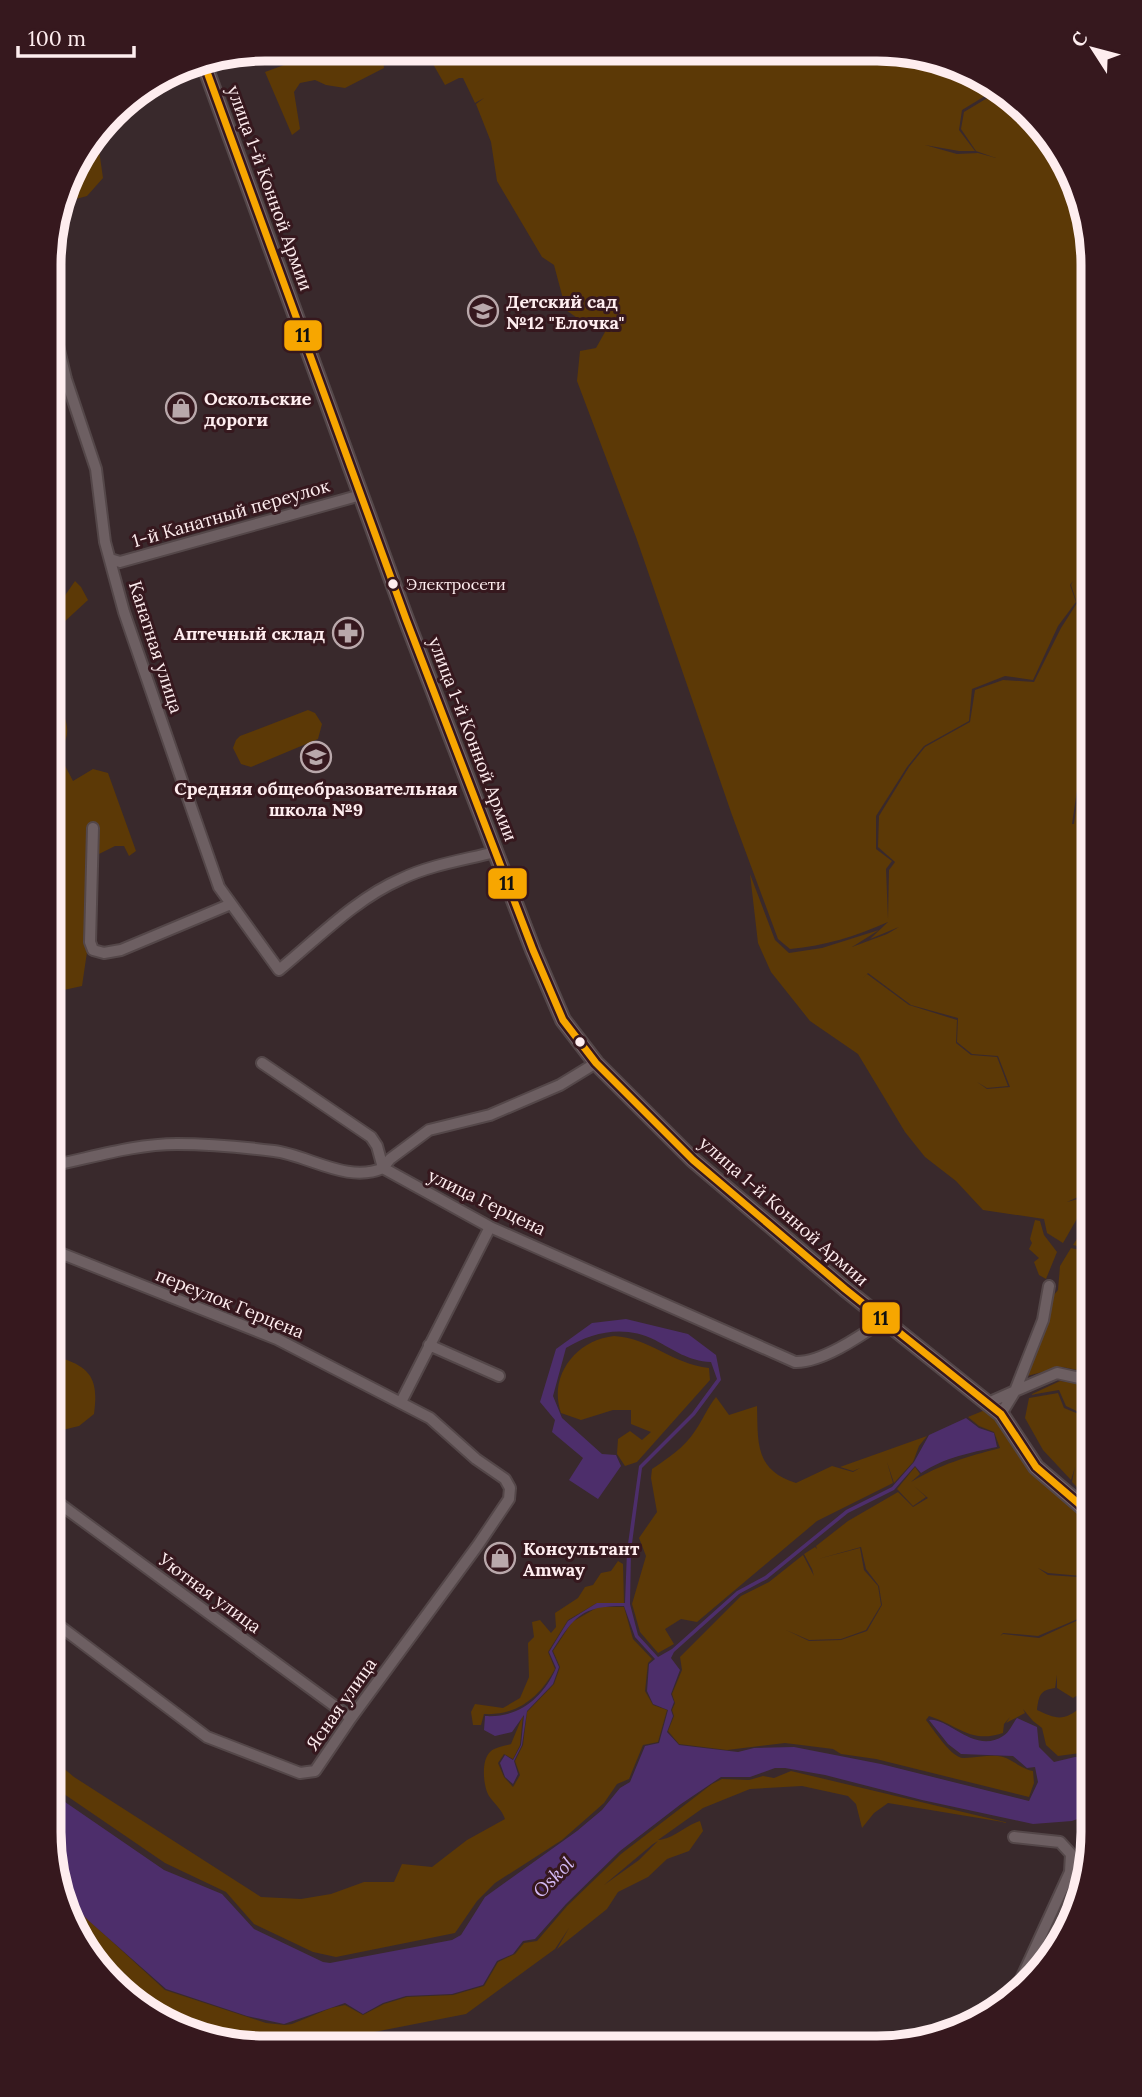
<svg xmlns="http://www.w3.org/2000/svg" width="1142" height="2097" font-family="Lora,serif">
<rect width="100%" height="100%" fill="#39292c"/>
<path fill="#5c3906" fill-rule="evenodd" d="M306,49l81,1 -5,1 2,17 -39,20 -19,-3 -11,-5 -15,3 -6,9 6,37 -8,6 -27,-63 33,-12z
M425,50l494,3 100,49 62,93 12,70v302l-6,-2 6,4v176l-10,5 -11,74h2l10,-73 9,-5v243l-9,1 -2,16 11,14v173l-6,10 -9,-6 -11,5 11,-3 8,4 -23,40 -16,-10 -3,-14 -61,-9 -27,-29 -31,-24 -20,-25 -47,-78 -48,-33 -39,-49 -13,-29 -8,-69 25,66 14,13 33,-5 57,-18 -27,17 35,-13 12,-7 -29,12 18,-17c-32,14 -63,24 -98,27l-12,-10 -46,-124 -96,-278 -59,-156 3,-30 16,-3 9,-16 -25,-12 -14,-10 -12,-45 -12,-8 -45,-76 -6,-39 -15,-38 8,-6 -9,5 -12,-25h-4l-14,7zM990,93l4,1 -30,18 -3,17 15,22 20,7 -18,-5 -21,1 -32,-9 34,6h16l-16,-21 3,-20zM1073,581l-2,4 6,18 -16,25 -27,54 -31,-2 -28,10 -5,32 -45,25 -16,20 -30,49 -1,31 17,15 -6,8 -1,49 -2,-50 6,-8 -16,-12v-33l31,-49 17,-21 45,-25 3,-32 33,-13 28,4 25,-54 18,-24 -6,-17zM868,973l43,32 47,13 -1,24 15,12 26,2 12,31 -23,2 -10,-7 10,6 21,-2 -11,-29 -26,-2 -15,-12 1,-23 -48,-15 -42,-31 -4,4z
M97,136l6,42 -16,18 -26,7 10,-34z
M75,581l6,6 7,13 -38,35v-18z
M50,706l11,2c13,29 4,33 -11,58z
M308,710l7,3 7,11 -4,15 -67,28 -10,-3 -8,-16 3,-8 4,-4z
M63,762l10,19 20,-12 15,4 28,78 -7,5 -5,-10h-9l-18,9v-32h-7l-3,129 -5,34 -32,7v-219z
M1093,1214v36l-20,-5z
M1035,1220l5,1 4,14 13,17 -11,27 -7,-4 -5,-13 5,-4 -10,-9 3,-6 -2,-4z
M1071,1248l22,5v120l-31,-6 -35,9 26,-80 5,-6 2,-24z
M614,1336c36,2 58,28 95,32l1,12 -73,82 -12,4 -8,-12 1,-15 12,-8 12,9 9,-8 -20,-8v-14h-18l-32,10 -20,-7c-13,-37 15,-73 53,-77z
M64,1359c30,10 34,25 30,55l-15,12 -29,7v-72z
M1060,1381l33,5v43l-10,-15 -17,-8 -7,-16 -29,5z
M1058,1393l6,15 17,7 8,16 4,1v33l-9,-1 9,3v37l-21,-22 3,-15 -4,13 -28,-30 -18,-32 4,-20z
M716,1397l13,18 28,-9c1,38 -2,64 39,77l36,-17 21,6 7,-4 -7,3 -13,-4 87,-31 -8,10 -6,16 -19,21 -7,-21 6,21 -76,38 -120,101 -16,-3 -16,10 9,15 -16,9 -18,-21 -8,-28 14,-48 -7,-18 18,-26 -6,-34 1,-9c15,-10 33,-22 43,-38 8,-11 12,-23 21,-34z
M985,1410l108,114v53l-45,-4 -10,-5 10,7 45,3v32l-6,5 -49,21 -35,-3 -3,3 3,-2 36,4 48,-22 6,-4v74l-20,12 -16,-10v-13l-2,13c-15,2 -16,7 -18,22 19,9 27,12 45,-4l11,5v34l-5,7 -30,4 -12,-11 -4,-17 -9,-7 -10,-12 2,4 -19,10 4,-6 -6,7 -1,9c-33,11 -45,-8 -74,-17l-3,4c8,10 26,39 38,38 12,0 23,-3 34,-2 15,2 20,12 35,15l1,12 -5,14 -153,-38 -35,-5 -8,-5 -48,-6 -58,7 -48,-6 -11,-13 6,-15 -2,-6 3,-7 -3,-9 10,-24 -2,-13 61,-61 28,-14 34,-27 11,21 -2,-7 -8,-15 11,-7 2,2 -1,-3 32,-25 50,-29 15,15 15,-9 -14,-12 12,11 -13,9 -16,-17 18,-22 5,7 -9,8c30,-18 55,-25 89,-34l-6,-16 -15,-6 -11,-9zM861,1547l5,22 13,17 3,19 -15,26 -26,9 -32,1 -23,-11 23,10 32,-1 25,-9 15,-25 -3,-19 -14,-16 -4,-22 -42,11z
M618,1561l5,3 1,39h-27l-29,17 -20,32 7,17c-15,28 -38,47 -71,45l-3,11h-8l-2,-13 4,-8 28,4 17,-10 9,-21 -1,-34 6,-6 -2,-15 8,-2 11,13 5,-6 -1,-14 23,-15 7,-11 8,-2 8,-12 10,-2z
M598,1607h26l9,32 19,20 -4,4 -3,28 8,14 14,5 -9,32 -15,3 -14,34 -12,5 -13,19 -42,37 -67,43 -18,18 -22,32 -119,24 -23,-5 -59,-28 -28,-32 -61,-29 -101,-69 -15,-13v-25l25,21 187,120 40,2 30,-5 33,-12h30l8,-18 30,3 35,-27 38,-21c-4,-11 -10,-14 -16,-23 -6,-10 -8,-36 1,-44 5,-5 15,-6 21,-8l12,-29 -3,30 -7,14 -9,-5 -6,9 6,14 9,10 7,-12 -5,-14 8,-16 4,-33 27,-28 6,-17 -7,-16 19,-29z
M791,1771l218,52 -121,-20 -14,10 -12,15 -6,-24 -8,-8 -46,-10 -52,3 -47,19 -45,32c16,-1 26,-14 42,-19l3,10 -14,20 -22,8 -19,18 -30,15 -11,17 -50,40 12,-21 -14,21 -89,65 -97,19 -56,7 -101,-9 -2,7 -40,-12 -47,-31 -62,-93 -2,-9 106,97 101,33 19,2 7,-1 39,-16 14,-3 18,10 21,-11 23,-7 46,-2 31,-9 14,-24 17,-8 9,-11 13,-2 30,-35 54,-52 91,-70 10,-5 27,1 14,-4 11,2zM658,1841l-19,19 -35,25 49,-41z"/>
<path fill="#4d2e6b" d="M626,1319l62,15 28,21 5,25 -26,35 -53,53 -11,83 -1,53 8,31 20,22 14,-8 65,-58 28,-15 81,-66 46,-23 22,-25 15,-27 37,-17 13,10 15,5 3,14c-28,6 -51,10 -76,26l-6,-7 -21,24 -46,23 -81,66 -28,15 -65,58 -3,6 9,12 -9,24 3,8 -3,8 2,6 -6,16 12,13 59,7 16,-4 40,-1 87,17 148,37 9,-19 -3,-15 -8,1 -14,-12 -52,-2 -13,-10 -19,-24c19,-3 46,35 74,16 6,-3 10,-13 14,-18l20,9 2,20 15,15 21,-5 15,1 3,-4v59l-21,8 -39,3 -111,-24 -97,-25 -40,-7h-10l-25,9h-29l-40,27 -61,47 -54,53 -31,35 -12,2 -10,13 -16,7 -14,24 -31,9 -46,2 -23,7 -20,11 -18,-11 -61,21 -37,-8 -81,-27 -77,-68 -30,-30 -10,-59v-41l115,79 58,24 32,35 69,33 7,1 122,-23 9,-5 24,-38 92,-66 25,-21 18,-22 10,-6 15,-36 14,-3 9,-33 -15,-6 -6,-13 2,-27 6,-5 -20,-22 -11,-31c-43,0 -49,10 -72,45l7,16 -6,17 -26,27 -5,34 -8,16 4,13 -5,10 -8,-7 -5,-14 5,-8 8,5 8,-15 3,-30 -12,17 -17,4 -11,-6 1,-14c34,2 58,-18 71,-48l-7,-16 19,-31 29,-18h28l2,-52 12,-85 53,-53 25,-34 -6,-17c-23,-1 -37,-12 -56,-22 -29,-15 -62,-9 -89,8l-13,48 9,22 40,36 14,1 5,11 -23,33 -29,-19 14,-22 -31,-26 3,-12 -15,-18 16,-53 36,-26z"/>
<g fill="none" stroke-linecap="round" stroke-linejoin="round">
<g stroke="#544749" stroke-width="14">
<path id="minor" d="M51,316l15,63 30,90 9,73 19,70 65,189 30,86 60,83c38,-31 76,-71 122,-91 29,-14 63,-19 94,-27
M110,559l10,3 241,-67
M93,828l-3,114 3,8 11,3 17,-3 110,-46
M262,1063l109,74 6,9 6,22
M50,1166c41,-8 84,-22 127,-22 32,0 65,3 97,7 34,4 74,33 109,17l107,59 305,135c27,1 67,-27 89,-42
M383,1168l7,-9 39,-29 61,-15 70,-30 36,-22
M429,1345l70,31
M401,1402l89,-175
M988,1403l27,-12 28,-71 6,-34
M1001,1414l14,-23 42,-18 36,8
M49,1496l302,222
M49,1618l158,119 93,36 15,-2 36,-53 127,-173 31,-46 1,-11 -5,-9 -29,-20 -46,-41 -153,-79 -227,-90
M108,1972l10,5 28,33
M1011,2001l59,-129 1,-18 -11,-12 -46,-5"/>
</g>
<g stroke="#544749" stroke-width="18">
<path id="major" d="M203,61l203,558 127,331 30,70 33,43 97,97 152,129 156,125 35,53 57,49"/>
</g>
<use href="#minor" stroke="#6d5f62" stroke-width="10"/>
<use href="#major" stroke="#74646a" stroke-width="14"/>
<g stroke="#36181e" stroke-width="12">
<path id="bus-1" d="M203,61l203,558 127,331 30,70 33,43 97,97 152,129 156,125 35,53 57,49"/>
</g>
<use href="#bus-1" stroke="#f7a600" stroke-width="7"/>
</g>
<defs>
<g id="school-ring" transform="scale(1.575)"><circle r="9.5" fill="#36181e" stroke="#b9a8ab" stroke-width="1.5"/><path d="M0-5L7-2L0 1L-7-2ZM-4 1L0 2.5L4 1V4Q0 6-4 4Z" fill="#b9a8ab"/></g>
<g id="shop-ring" transform="scale(1.575)"><circle r="9.5" fill="#36181e" stroke="#b9a8ab" stroke-width="1.5"/><path d="M-5-2.5h2.3a2.7 3.5 0 0 1 5.4 0H5L5.5 6h-11ZM-1.5-2.5h3a1.5 2.3 0 0 0-3 0Z" fill="#b9a8ab"/></g>
<g id="pharmacy-ring" transform="scale(1.575)"><circle r="9.5" fill="#36181e" stroke="#b9a8ab" stroke-width="1.5"/><path d="M-2-6h4v4h4v4h-4v4h-4v-4h-4v-4h4Z" fill="#b9a8ab"/></g>
</defs>
<g fill-rule="evenodd">
<use href="#school-ring" x="483" y="311"/>
<use href="#shop-ring" x="181" y="408"/>
<use href="#pharmacy-ring" x="348" y="633"/>
<use href="#school-ring" x="316" y="757"/>
<use href="#shop-ring" x="500" y="1558"/>
</g>
<g fill="#feedef" stroke="#36181e" stroke-width="2.5">
<circle cx="393" cy="584" r="6"/>
<circle cx="580" cy="1042" r="6"/>
</g>
<g text-anchor="middle" dominant-baseline="central" stroke-width="6" stroke-linejoin="round" paint-order="stroke">
<g font-size="16" fill="#feedef" stroke="#36181e" text-anchor="start">
<text x="406" y="584">Электросети</text>
</g>
<g font-size="18" fill="#feedef" stroke="#36181e">
<text transform="translate(270 188) rotate(70)">улица 1-й Конной Армии</text>
<text transform="translate(231 513) rotate(-16)">1-й Канатный переулок</text>
<text transform="translate(156 647) rotate(72)">Канатная улица</text>
<text transform="translate(473 739) rotate(69)">улица 1-й Конной Армии</text>
<text transform="translate(487 1202) rotate(26)">улица Герцена</text>
<text transform="translate(784 1211) rotate(41)">улица 1-й Конной Армии</text>
<text transform="translate(230 1303) rotate(22)">переулок Герцена</text>
<text transform="translate(210 1593) rotate(36)">Уютная улица</text>
<text transform="translate(341 1704) rotate(-55)">Ясная улица</text>
</g>
<g font-size="18" font-weight="bold" fill="#feedef" stroke="#36181e" text-anchor="start">
<text x="506" y="301">Детский сад<tspan x="506" dy="21">№12 "Елочка"</tspan></text>
<text x="204" y="398">Оскольские<tspan x="204" dy="21">дороги</tspan></text>
<text x="325" y="633" text-anchor="end">Аптечный склад</text>
<text x="316" y="788" text-anchor="middle">Средняя общеобразовательная<tspan x="316" dy="21">школа №9</tspan></text>
<text x="523" y="1548">Консультант<tspan x="523" dy="21">Amway</tspan></text>
</g>
<g font-size="19" font-style="italic" fill="#d3b9f4" stroke="#36181e">
<text transform="translate(553 1877) rotate(-45)">Oskol</text>
</g>
</g>
<path d="M0 0H1142V2097H0ZM265 61H877A204 204 0 0 1 1081 265V1832A204 204 0 0 1 877 2036H265A204 204 0 0 1 61 1832V265A204 204 0 0 1 265 61Z" fill="#36181e" fill-rule="evenodd"/>
<path fill="none" stroke="#feedef" stroke-width="9" d="M265 61H877A204 204 0 0 1 1081 265V1832A204 204 0 0 1 877 2036H265A204 204 0 0 1 61 1832V265A204 204 0 0 1 265 61Z"/>
<g stroke="#36181e" stroke-width="2.5">
<rect x="283" y="319" width="40" height="33" rx="7" fill="#f7a600"/>
<rect x="487" y="867" width="41" height="33" rx="7" fill="#f7a600"/>
<rect x="861" y="1301" width="40" height="34" rx="7" fill="#f7a600"/>
</g>
<g font-size="19" text-anchor="middle" font-weight="bold" fill="#111">
<text x="303" y="342">11</text>
<text x="507" y="890">11</text>
<text x="881" y="1325">11</text>
</g>
<g transform="translate(1093 49) rotate(306)" stroke="#36181e" stroke-width="5" paint-order="stroke">
<path d="M0-5L12 26L0 18L-12 26Z" fill="#feedef"/>
<text y="-10" font-size="19" font-weight="bold" text-anchor="middle" fill="#feedef">С</text>
</g>
<path d="M18 46v10h116v-10" fill="none" stroke="#feedef" stroke-width="3.5"/>
<text x="28" y="46" font-size="21" fill="#feedef" stroke="#36181e" stroke-width="5" paint-order="stroke">100 m</text>
</svg>
